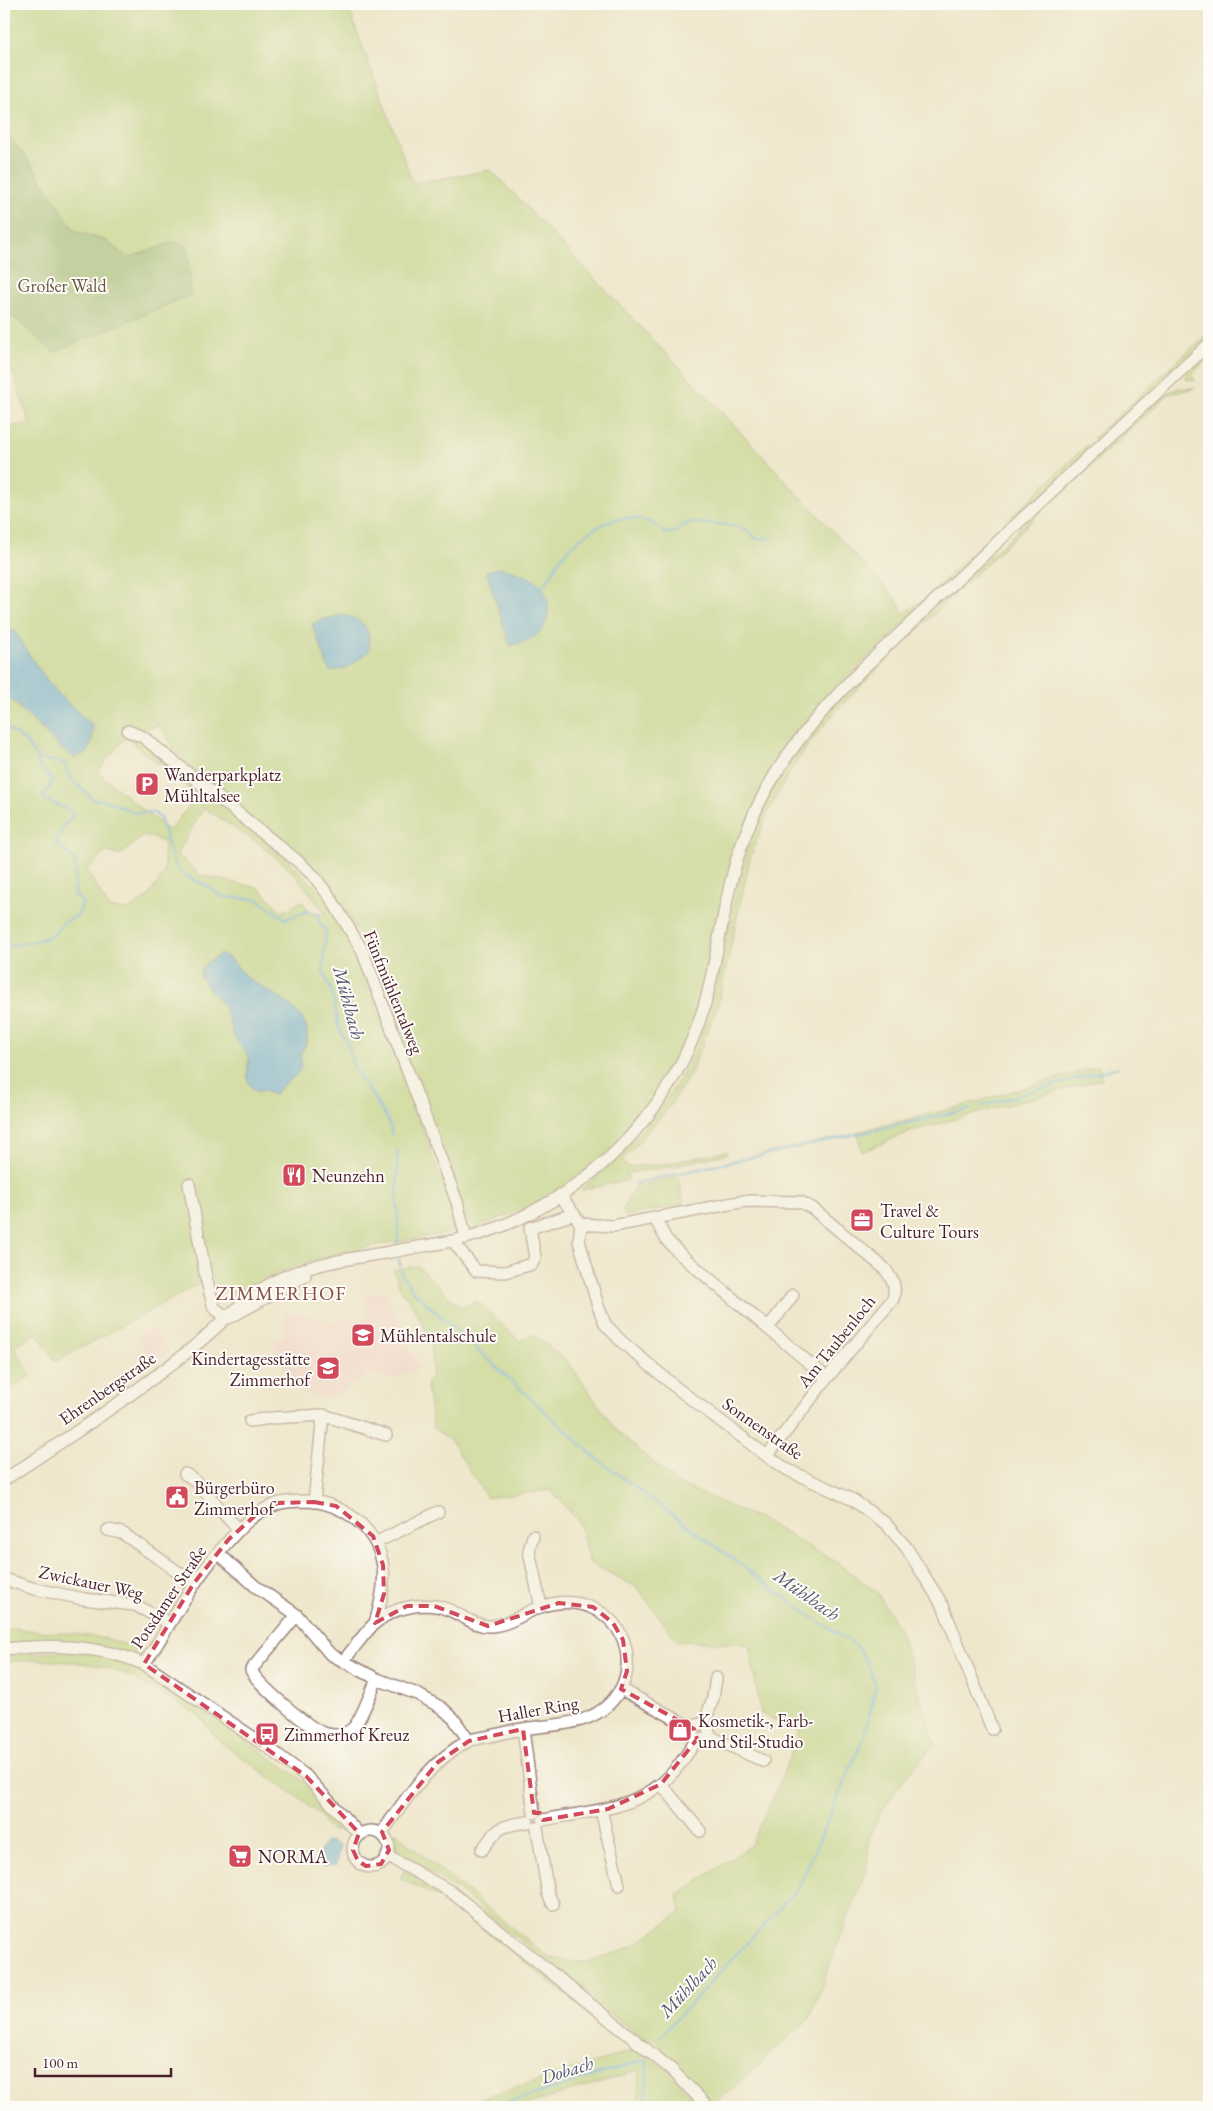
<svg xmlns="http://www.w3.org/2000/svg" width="1213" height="2111" font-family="'EB Garamond',serif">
<rect width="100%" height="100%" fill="#fdfcf7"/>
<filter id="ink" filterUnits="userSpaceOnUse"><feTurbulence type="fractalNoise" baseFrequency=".02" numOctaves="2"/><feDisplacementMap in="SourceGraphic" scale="10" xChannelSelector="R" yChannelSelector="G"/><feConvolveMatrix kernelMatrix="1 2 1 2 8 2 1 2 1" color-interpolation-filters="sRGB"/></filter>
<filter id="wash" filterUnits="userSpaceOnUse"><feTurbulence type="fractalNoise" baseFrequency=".0096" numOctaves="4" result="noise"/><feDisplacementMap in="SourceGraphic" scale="20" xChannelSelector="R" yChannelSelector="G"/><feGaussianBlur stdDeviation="1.12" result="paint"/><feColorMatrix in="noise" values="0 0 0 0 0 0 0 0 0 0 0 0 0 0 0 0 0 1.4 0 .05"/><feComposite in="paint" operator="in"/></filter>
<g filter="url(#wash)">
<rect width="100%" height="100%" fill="#efe7cc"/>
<path fill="#f7d0ce" d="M385,1291l34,77 -25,11 -26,-4 -32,22 -21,1 -14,-8 -14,-15 -13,-24 2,-14 7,1 2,-26 27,3 19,8 37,-7 -4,-21z
M153,1326l17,27 -16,10 -17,-27z"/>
<path fill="#b4d279" stroke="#7f7852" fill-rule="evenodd" d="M4,4h343l66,179 78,-13 210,220 196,210 7,14 18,-13 166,-157 -2,10 -254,238 -41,47 -31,51 -57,206 -14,40 -20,40 -28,40 -29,32 -31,27 -43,28 -62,25 -8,-6 -105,-280 -24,-42 -25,-31 -122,-100 -17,-18 -15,-26 -15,3 -8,6 151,125 31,32 16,23 23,42 98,262 -2,11 -6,4c-69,13 -156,20 -211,66l-15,-17 -6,5 -3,-11 -157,86 -19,-29 -23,13 17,30 -27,15v-698l60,58 29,-26c-35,-27 -57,-56 -78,-94l-11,1v-205l26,-3 -26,-78v-37l50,42 137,-56 -17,-53 -46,16 -22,-17 -31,-10 -48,-73 -23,-26zM501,568l37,66 -27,12 -25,-75zM312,624l53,1 5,15 -40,32zM126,737l71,59 -28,35 -72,-59zM204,808l54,35 36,30 32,41h-15l-9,-13 -20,11 -23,-24 -59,-13 -23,-21zM145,835l19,7v31l-16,24 -20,13 -19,-2 -22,-38 19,-18 14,3zM226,955c10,7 13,16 22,23 23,17 63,29 59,65l-7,11 -5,22 -11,7 -10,12 -12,-5h-9c-7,-11 -6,-21 -4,-33l-15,-20 -9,-30 -25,-30c1,-16 13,-19 26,-22z
M1209,332v6l-107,101 -9,-1z
M1209,351v6l-16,17v4l3,3 -10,-2 2,-8z
M1178,388h18l-27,6 -142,131 -133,127 -59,60 -26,32 -21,31 -22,41 -16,43 -32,145 -27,69 -22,34 -47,54 5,6 37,-3 63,-13v3l-63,14 -37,5 1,7 -47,10c61,-53 112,-112 132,-192 20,-78 23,-144 64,-217 38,-70 105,-123 162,-177 73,-68 145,-136 218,-203l8,-7z
M1099,1066l3,13 -190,52 -50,21 -5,-20 109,-27z
M678,1177l6,27 -58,12 -4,-4 13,-26z
M418,1266l43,42 16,-7 42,40 15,-6 35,28 47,67 61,53 85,37 74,42 41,30 23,39 35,113 -29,33 -25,35 -12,24 -2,33 -58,150 -92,83 4,5h-8l-60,-60 9,1 -8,-10 -6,6 -193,-156 -62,-40 -2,-15 6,-1 8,9 144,117 38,5 46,-17 48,-34 -3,-17 73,-50 32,-70 16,-45 -38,-16 -12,-70 -72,-3 -40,-54 -48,-24 -10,-41 -28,-32 -64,8 -36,-57 -18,-13 -7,-46 6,-7 -1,-34 -20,-39 -10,-12 -8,-20z
M15,1628c37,7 97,3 129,26l-6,3c-54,-16 -79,-18 -134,-12v-15z
M74,1651l25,4 25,7 46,26 130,90 43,47 -10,7 -8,-7 -2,-6 -20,-18 -80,-57 -27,-30 -68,-39 -28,-9 -29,-4 -37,-2 -30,2v-7z
M404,1871l31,15 191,150 -2,5 -165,-131 -21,-13 -38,-19z
M635,2050c18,0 53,44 67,57h-65l3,-37 -121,37h-66z"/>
<path fill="#8fb469" stroke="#6c6a4a" d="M4,132l23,26 48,73 31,10 22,17 46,-16 14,4 3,49 -137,57 -50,-43z"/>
<path fill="#5da9d6" stroke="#546480" d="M501,568c12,3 27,7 37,15 13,11 14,39 1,50 -7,7 -19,10 -29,13l-24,-75z
M343,615c23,6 27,12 26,36l-20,16 -19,5 -18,-48 12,-5z
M15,631c21,38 43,67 78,94l-1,17 -4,10 -13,6 -10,-7 -61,-58v-61z
M220,954c15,4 18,17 29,25 23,16 78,38 51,75 6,25 -15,24 -26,41l-12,-5 -4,2c-15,-6 -10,-23 -9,-35l-15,-20 -9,-29 -25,-31c2,-15 11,-15 20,-23z
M330,1841l10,5 -4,19 -12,2 -7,-10 8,-14z"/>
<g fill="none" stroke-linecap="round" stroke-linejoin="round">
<path stroke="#5da9d6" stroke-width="2.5" d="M541,588c10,-8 12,-19 19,-29 18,-23 52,-48 83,-39 10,2 16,8 23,14l9,-2 8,-7 11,-2 34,2 18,4 11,10 13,-1
M4,726l21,15 12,17 27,5 7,16 21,20 16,2 27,12 18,-1 7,6 14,45 8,11 25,12 15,11 35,2 29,20 22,-8 11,3v9l7,7 -3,41 9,22 7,36 8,13 7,26 34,52 4,14
M4,947l33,-6 16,-6 9,-11 16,-9 5,-12 -8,-9v-34l-19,-17 6,-15 12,-14c-9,-9 -23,-8 -31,-17l10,-16 -16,-18v-5
M981,1106l137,-39
M397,1150l1,94
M636,1183l334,-74
M399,1259l3,16 11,16 183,167 214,158 47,30 12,20 7,22 -12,48 -65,151 -138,149
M494,2107l153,-48 -1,48"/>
</g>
</g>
<g filter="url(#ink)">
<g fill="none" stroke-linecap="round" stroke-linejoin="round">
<g stroke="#9c837c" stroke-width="14">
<path id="minor" d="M128,731l15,6 152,122 18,16 17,22 32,53 95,252 9,36
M189,1184l17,94 8,30 14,10
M560,1195l21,29 -2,17 19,65 7,18 17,18 56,47 89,67 21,14 65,30 32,23 21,24 37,59 49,123
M654,1217l12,22 15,16 146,123
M581,1224l32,2 132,-25 55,1 12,6 72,60c8,10 13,18 9,31l-66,79 -60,78
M453,1241l23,30 29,1 27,-8 3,-7 -5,-29 44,-14
M231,1317l74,-41
M768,1328l25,-33
M250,1421l22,-3 51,-3 63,20
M185,1474c19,9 35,40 53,54
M4,1480c63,-42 127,-83 187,-131 33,-26 55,-56 95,-73 32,-14 70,-18 104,-24 25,-5 51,-8 75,-14 64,-16 127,-57 170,-107 35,-40 60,-87 73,-139 11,-45 16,-91 30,-136 24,-78 69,-131 125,-188l346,-324
M314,1502l9,-87
M108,1530l14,3 72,50
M533,1536l-4,15 12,56
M377,1542l61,-30
M218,1553l37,33 42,29 33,39 47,25 40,15 25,14 12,11 15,22
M4,1579l31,10 49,10 51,6 34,18
M297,1615l-46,55c5,13 58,58 72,63 10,3 22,3 30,-5 7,-6 19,-38 24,-49
M4,1649c48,-5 95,-4 140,15l122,82 40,30 54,59
M343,1661c11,-12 20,-27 32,-38 18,-16 51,-23 74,-13 14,6 27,17 42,16 18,-1 33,-13 49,-19 32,-11 69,-1 83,32 6,16 6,36 -3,51 -22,37 -59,33 -97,39 -11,1 -22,5 -33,7 -7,2 -15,2 -22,5 -38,20 -63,59 -87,93
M144,1664c25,-36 44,-76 73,-110 18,-20 33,-41 60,-50 9,-3 21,-3 30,-3 22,1 39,9 54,23 30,29 25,63 14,99
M621,1689l73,40
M693 1732a8 8 0 1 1 16 0a8 8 0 1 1-16 0Z
M704,1725l9,-27 3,-20
M523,1729l11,84
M709,1736l54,25
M661,1784l39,47
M601,1810l18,75
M543,1820c40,-8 84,-9 118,-36 14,-11 26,-30 36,-45
M537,1828l11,66 5,10
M353 1849a18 18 0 1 1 36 0a18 18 0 1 1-36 0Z
M482,1850c15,-22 19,-25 46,-28
M387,1856l63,35 222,179 36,37"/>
</g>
<use href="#minor" stroke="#fff" stroke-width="11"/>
</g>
</g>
<path d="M0 0H1213V2111H0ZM314,1502l22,4 37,30 10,29 1,29 -9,29 32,-17h27l54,20 71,-23 34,4 20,16 10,17 4,31 -6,18 73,40 3,10 -36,45 -53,25 -65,11 -3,-7h-6l-11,-84 -54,12 -31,21 -56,70 7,18 -8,14 -15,2 -8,-5 -5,-11 6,-17 -53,-57 -162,-112 50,-81 35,-44 29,-26 20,-10z" fill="#efe7cc" fill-opacity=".55" fill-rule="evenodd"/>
<path fill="none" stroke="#d1495b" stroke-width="4" stroke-dasharray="10 6" stroke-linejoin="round" d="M314,1502l22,4 37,30 10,29 1,29 -9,29 32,-17h27l54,20 71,-23 34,4 20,16 10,17 4,31 -6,18 73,40 3,10 -36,45 -53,25 -65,11 -3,-7h-6l-11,-84 -54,12 -31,21 -56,70 7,18 -8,14 -15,2 -8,-5 -5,-11 6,-17 -53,-57 -162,-112 50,-81 35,-44 29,-26 20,-10z"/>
<defs>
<g id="parking-square" transform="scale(1.25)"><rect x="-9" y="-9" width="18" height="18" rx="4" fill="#d1495b" stroke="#fdfcf7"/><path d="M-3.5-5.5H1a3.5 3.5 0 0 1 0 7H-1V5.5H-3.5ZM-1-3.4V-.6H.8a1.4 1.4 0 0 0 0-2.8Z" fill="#fff"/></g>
<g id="restaurant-square" transform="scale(1.25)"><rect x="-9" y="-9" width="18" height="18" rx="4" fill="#d1495b" stroke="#fdfcf7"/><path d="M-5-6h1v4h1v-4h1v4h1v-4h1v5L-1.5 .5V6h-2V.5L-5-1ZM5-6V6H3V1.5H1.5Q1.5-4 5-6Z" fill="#fff"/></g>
<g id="office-square" transform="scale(1.25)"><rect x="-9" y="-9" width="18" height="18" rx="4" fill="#d1495b" stroke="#fdfcf7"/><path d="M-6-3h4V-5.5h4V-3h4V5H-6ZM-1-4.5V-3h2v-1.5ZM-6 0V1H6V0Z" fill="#fff"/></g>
<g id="school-square" transform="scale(1.25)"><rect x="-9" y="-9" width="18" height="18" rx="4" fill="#d1495b" stroke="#fdfcf7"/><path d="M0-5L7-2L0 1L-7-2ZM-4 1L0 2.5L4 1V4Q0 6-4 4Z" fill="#fff"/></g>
<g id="civic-square" transform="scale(1.25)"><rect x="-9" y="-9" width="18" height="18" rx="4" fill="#d1495b" stroke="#fdfcf7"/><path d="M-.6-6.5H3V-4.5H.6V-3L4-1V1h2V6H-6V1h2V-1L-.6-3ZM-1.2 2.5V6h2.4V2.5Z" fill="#fff"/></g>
<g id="shop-square" transform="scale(1.25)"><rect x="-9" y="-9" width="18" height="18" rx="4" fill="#d1495b" stroke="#fdfcf7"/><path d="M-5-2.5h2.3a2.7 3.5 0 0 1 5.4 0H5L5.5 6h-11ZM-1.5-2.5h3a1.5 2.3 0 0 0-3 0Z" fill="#fff"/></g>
<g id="bus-square" transform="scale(1.25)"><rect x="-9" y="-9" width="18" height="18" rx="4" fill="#d1495b" stroke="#fdfcf7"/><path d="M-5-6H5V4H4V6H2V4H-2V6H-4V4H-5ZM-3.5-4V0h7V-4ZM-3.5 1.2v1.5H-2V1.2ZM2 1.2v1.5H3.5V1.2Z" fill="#fff"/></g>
<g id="supermarket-square" transform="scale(1.25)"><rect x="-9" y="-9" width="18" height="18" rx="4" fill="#d1495b" stroke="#fdfcf7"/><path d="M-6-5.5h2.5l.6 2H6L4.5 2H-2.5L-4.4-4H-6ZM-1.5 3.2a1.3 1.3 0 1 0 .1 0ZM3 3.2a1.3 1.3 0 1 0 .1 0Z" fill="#fff"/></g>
</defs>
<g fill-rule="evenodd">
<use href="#parking-square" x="147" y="784"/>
<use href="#restaurant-square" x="294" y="1175"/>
<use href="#office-square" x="862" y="1220"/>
<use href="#school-square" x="363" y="1335"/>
<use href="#school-square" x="328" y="1368"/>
<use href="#civic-square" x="177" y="1497"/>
<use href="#shop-square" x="680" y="1730"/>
<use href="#bus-square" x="267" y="1734"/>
<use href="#supermarket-square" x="240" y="1856"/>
</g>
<g text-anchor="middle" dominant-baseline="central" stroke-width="4" stroke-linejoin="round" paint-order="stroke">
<g font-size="18" fill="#6a5542" stroke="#fdfcf7">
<text x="62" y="285">Großer Wald</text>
</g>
<g font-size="18" fill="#4a1f2b" stroke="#fdfcf7" text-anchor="start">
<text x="164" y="774">Wanderparkplatz<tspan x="164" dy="21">Mühltalsee</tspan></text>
<text x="312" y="1175">Neunzehn</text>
<text x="880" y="1210">Travel &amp;<tspan x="880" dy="21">Culture Tours</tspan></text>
<text x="380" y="1335">Mühlentalschule</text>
<text x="310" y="1358" text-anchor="end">Kindertagesstätte<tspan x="310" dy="21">Zimmerhof</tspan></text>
<text x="194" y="1487">Bürgerbüro<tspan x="194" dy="21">Zimmerhof</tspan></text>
<text x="698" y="1720">Kosmetik-, Farb-<tspan x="698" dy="21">und Stil-Studio</tspan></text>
<text x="284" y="1734">Zimmerhof Kreuz</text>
<text x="258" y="1856">NORMA</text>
</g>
<g font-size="18" fill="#4a1f2b" stroke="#fdfcf7">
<text transform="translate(394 992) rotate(68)">Fünfmühlentalweg</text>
<text transform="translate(836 1341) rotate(-51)">Am Taubenloch</text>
<text transform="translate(107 1388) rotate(-35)">Ehrenbergstraße</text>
<text transform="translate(763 1428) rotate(35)">Sonnenstraße</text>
<text transform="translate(91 1582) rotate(12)">Zwickauer Weg</text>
<text transform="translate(168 1597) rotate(-56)">Potsdamer Straße</text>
<text transform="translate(538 1709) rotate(-10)">Haller Ring</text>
</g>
<g font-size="19" font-style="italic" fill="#52566f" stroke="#fdfcf7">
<text transform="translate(349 1003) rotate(75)">Mühlbach</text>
<text transform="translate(807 1595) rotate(35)">Mühlbach</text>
<text transform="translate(688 1987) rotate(-47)">Mühlbach</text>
<text transform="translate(567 2070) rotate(-17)">Dobach</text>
</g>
<g font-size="20" letter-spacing="1" fill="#844e46" stroke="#fdfcf7">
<text x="281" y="1293">ZIMMERHOF</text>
</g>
</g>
<rect width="1213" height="2111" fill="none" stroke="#fdfcf7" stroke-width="20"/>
<path d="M35 2068v8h136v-8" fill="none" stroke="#4a1f2b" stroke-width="2.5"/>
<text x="42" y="2068" font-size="15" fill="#4a1f2b" stroke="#fdfcf7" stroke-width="4" paint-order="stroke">100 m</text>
</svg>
